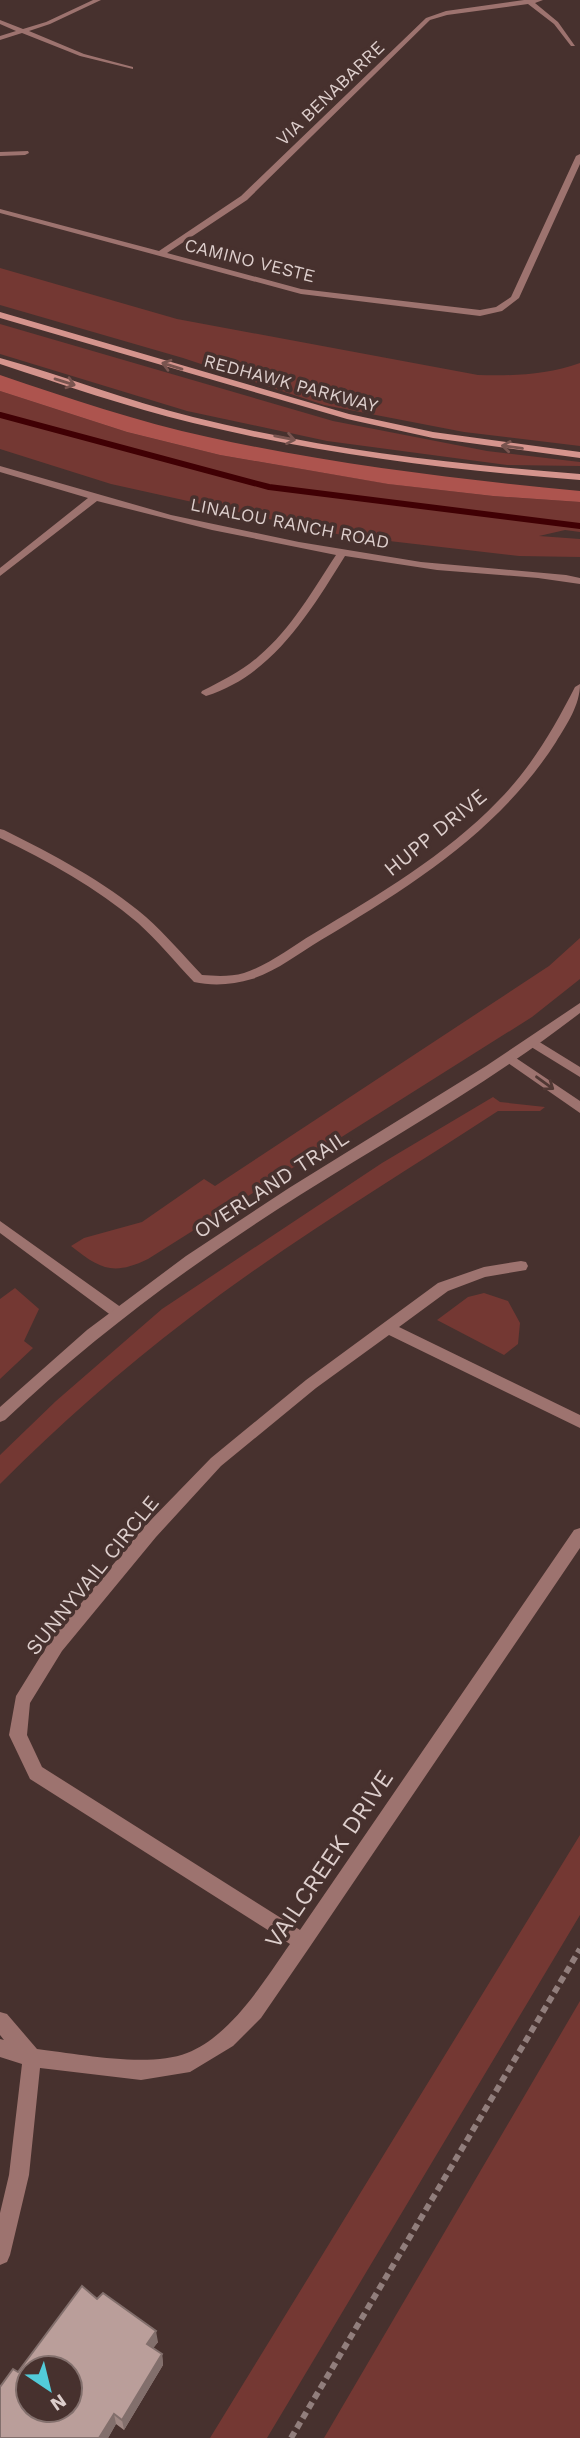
<svg xmlns="http://www.w3.org/2000/svg" width="580" height="2438" font-family="'Work Sans',sans-serif">
<rect width="100%" height="100%" fill="#47312e"/>
<path fill="#743833" d="M0,268l177,51 301,56c36,1 68,0 102,-12v83l-116,-14 -140,-27 -141,-47 -183,-53z
M0,324l333,97 154,30 93,11v4l-73,-1 -180,-24 -140,-30 -187,-57z
M0,391l127,41 93,23 169,29 104,12 87,6v30l-15,-2 -26,6 41,3v18l-61,-1 -173,-20 -235,-52 -111,-35z
M580,938v41l-48,38 -384,242c-35,17 -48,10 -77,-13l13,-8 58,-16 62,-43 11,7 334,-220z
M493,1097l7,5 45,5 -5,4h-42c-104,68 -212,132 -310,208 -67,51 -129,106 -188,165v-29l56,-54 106,-92 220,-146z
M15,1288l24,21 -15,32 9,7 -33,31v-80z
M484,1293l24,8 12,22 -2,21 -14,11 -67,-35 31,-23z
M580,1835v80l-313,523h-57z
M580,2001v437h-256z"/>
<path fill="#ad544e" d="M0,375c68,23 138,47 208,62 122,27 247,42 372,54v11l-87,-6 -105,-12 -168,-29 -93,-23 -127,-41z"/>
<g fill="none" stroke-linecap="round" stroke-linejoin="round">
<path stroke="#400004" stroke-width="6" d="M0,415l269,72 311,39"/>
<path stroke="#917e7c" stroke-width="6" stroke-dasharray="7 4.5" stroke-linecap="butt" d="M291,2438l289,-489"/>
<path fill="#9d736f" fill-rule="evenodd" d="M93,0h8l-51,24 -21,7 55,23 49,13v2l-53,-13 -58,-23 -22,7v-4l16,-5 -16,-7v-4l23,9 23,-7z
M524,0h19l-8,3 23,19 17,24h-4l-17,-22 -26,-20 -81,11 -17,5 -183,180 -80,53 134,36 179,21 16,-3 15,-10 65,-141 4,-2v10l-61,134 -17,13 -22,5 -179,-22 -301,-81v-4l159,42 82,-55 185,-178 20,-7z
M28,151l1,2 -4,2 -25,1v-4z
M0,466l171,49 128,27 122,20 145,13 14,3v6l-42,-6 -101,-8 -92,-14c-35,56 -72,119 -139,140l-5,-3 1,-2c20,-10 40,-20 57,-35 32,-27 54,-66 77,-101l-124,-25 -115,-29 -97,75v-8l88,-70 -88,-26z
M580,684c0,21 -13,40 -24,58 -57,89 -145,144 -235,198 -22,13 -44,31 -69,39 -19,6 -40,7 -58,3 -19,-20 -36,-41 -56,-59 -41,-35 -90,-62 -138,-85v-9l4,1c50,25 100,51 142,87 20,18 37,38 56,58 13,1 28,2 42,-2 25,-8 47,-26 69,-39 65,-39 132,-78 185,-133 33,-33 56,-73 77,-114z
M533,1038l47,29v10l-52,-32 -1,-3 1,-3z
M510,1054l70,47v12l-75,-52 -2,-3 2,-3z
M0,1221l122,87 2,4 -2,4h-10l-112,-83z
M521,1261l5,1 2,4 -2,4 -41,7 -37,14 -49,36 181,88v13l-191,-93 -73,53 -95,78 -65,71 -94,114 -32,52 -3,32 15,32 258,163 274,-400 6,-2v20l-271,400 -48,70 -28,28 -43,26 -49,8 -101,-12 -11,107 -19,80 -3,7 -7,3v-52l9,-38 13,-111 -22,-7v-18l4,1 -4,-5v-23l7,2 30,35c41,5 112,19 150,4 44,-17 77,-72 103,-109l-260,-165 -21,-44 7,-39 34,-55 94,-114 67,-69 95,-78 132,-97 46,-16z"/>
<path fill="#9d736f" fill-rule="evenodd" d="M580,1003v10c-88,68 -186,123 -280,182 -106,67 -204,139 -295,225l-5,2v-15l87,-77 99,-74 103,-68 197,-122z"/>
<path fill="#d5948d" fill-rule="evenodd" d="M0,312l349,102 84,18 147,20v6l-147,-20 -86,-19 -347,-101z
M0,358c65,18 127,43 193,59 127,32 257,47 387,57v6c-131,-10 -260,-26 -387,-57 -66,-16 -129,-38 -193,-59z"/>
</g>
<path fill="#a08884" d="M97,2299l61,43 -5,6 9,6 1,11 -39,65 -8,-6 -8,14h-108l18,-66z"/>
<path fill="#826f6c" d="M156,2331l2,11 -10,13 -1,-11z
M162,2354l1,11 -39,65 -2,-10z
M114,2414l2,10 -8,14h-9z"/>
<path fill="#ba9e9a" stroke="#826f6c" stroke-width="2" fill-rule="evenodd" d="M82,2286l15,13 6,-6 53,38 -9,13 15,10 -40,66 -8,-6 -15,24h-99v-51l13,-18 5,3zM28,2368h42v42h-42z"/>
<defs><path id="oneway-shaft" d="M-6 0H5M1.5-3L5.5 0L1.5 3" fill="none" stroke-width="1.6" stroke-linecap="round" stroke-linejoin="round" transform="scale(1.75)"/></defs>
<g stroke="#79544f">
<use href="#oneway-shaft" transform="translate(172 366) rotate(-163)"/>
<use href="#oneway-shaft" transform="translate(65 382) rotate(17)"/>
<use href="#oneway-shaft" transform="translate(285 438) rotate(11)"/>
<use href="#oneway-shaft" transform="translate(512 447) rotate(-172)"/>
</g>
<use stroke="#503834" href="#oneway-shaft" transform="translate(545 1083) rotate(36)"/>
<g text-anchor="middle" dominant-baseline="central" stroke-width="7" stroke-linejoin="round" paint-order="stroke">
<g font-size="18" fill="#ddcecc" stroke="#47312e">
<text transform="translate(330 93) rotate(-44)">VIA BENABARRE</text>
<text transform="translate(250 260) rotate(14)">CAMINO VESTE</text>
<text transform="translate(291 383) rotate(15)">REDHAWK PARKWAY</text>
<text transform="translate(290 523) rotate(11)">LINALOU RANCH ROAD</text>
</g>
<g font-size="21" fill="#ddcecc" stroke="#47312e">
<text transform="translate(435 832) rotate(-39)">HUPP DRIVE</text>
<text transform="translate(271 1184) rotate(-33)">OVERLAND TRAIL</text>
<text transform="translate(92 1575) rotate(-51)">SUNNYVAIL CIRCLE</text>
</g>
<g font-size="24" fill="#ddcecc" stroke="#47312e">
<text transform="translate(329 1859) rotate(-56)">VAILCREEK DRIVE</text>
</g>
</g>
<g transform="translate(49 2389) rotate(145)"><circle r="33" fill="#47312e" stroke="#83706d" stroke-width="2"/>
<path d="M0-5L12 26L0 18L-12 26Z" fill="#52cbd9"/>
<text y="-10" font-size="19" font-weight="bold" text-anchor="middle" fill="#ddcecc">N</text>
</g>
</svg>
